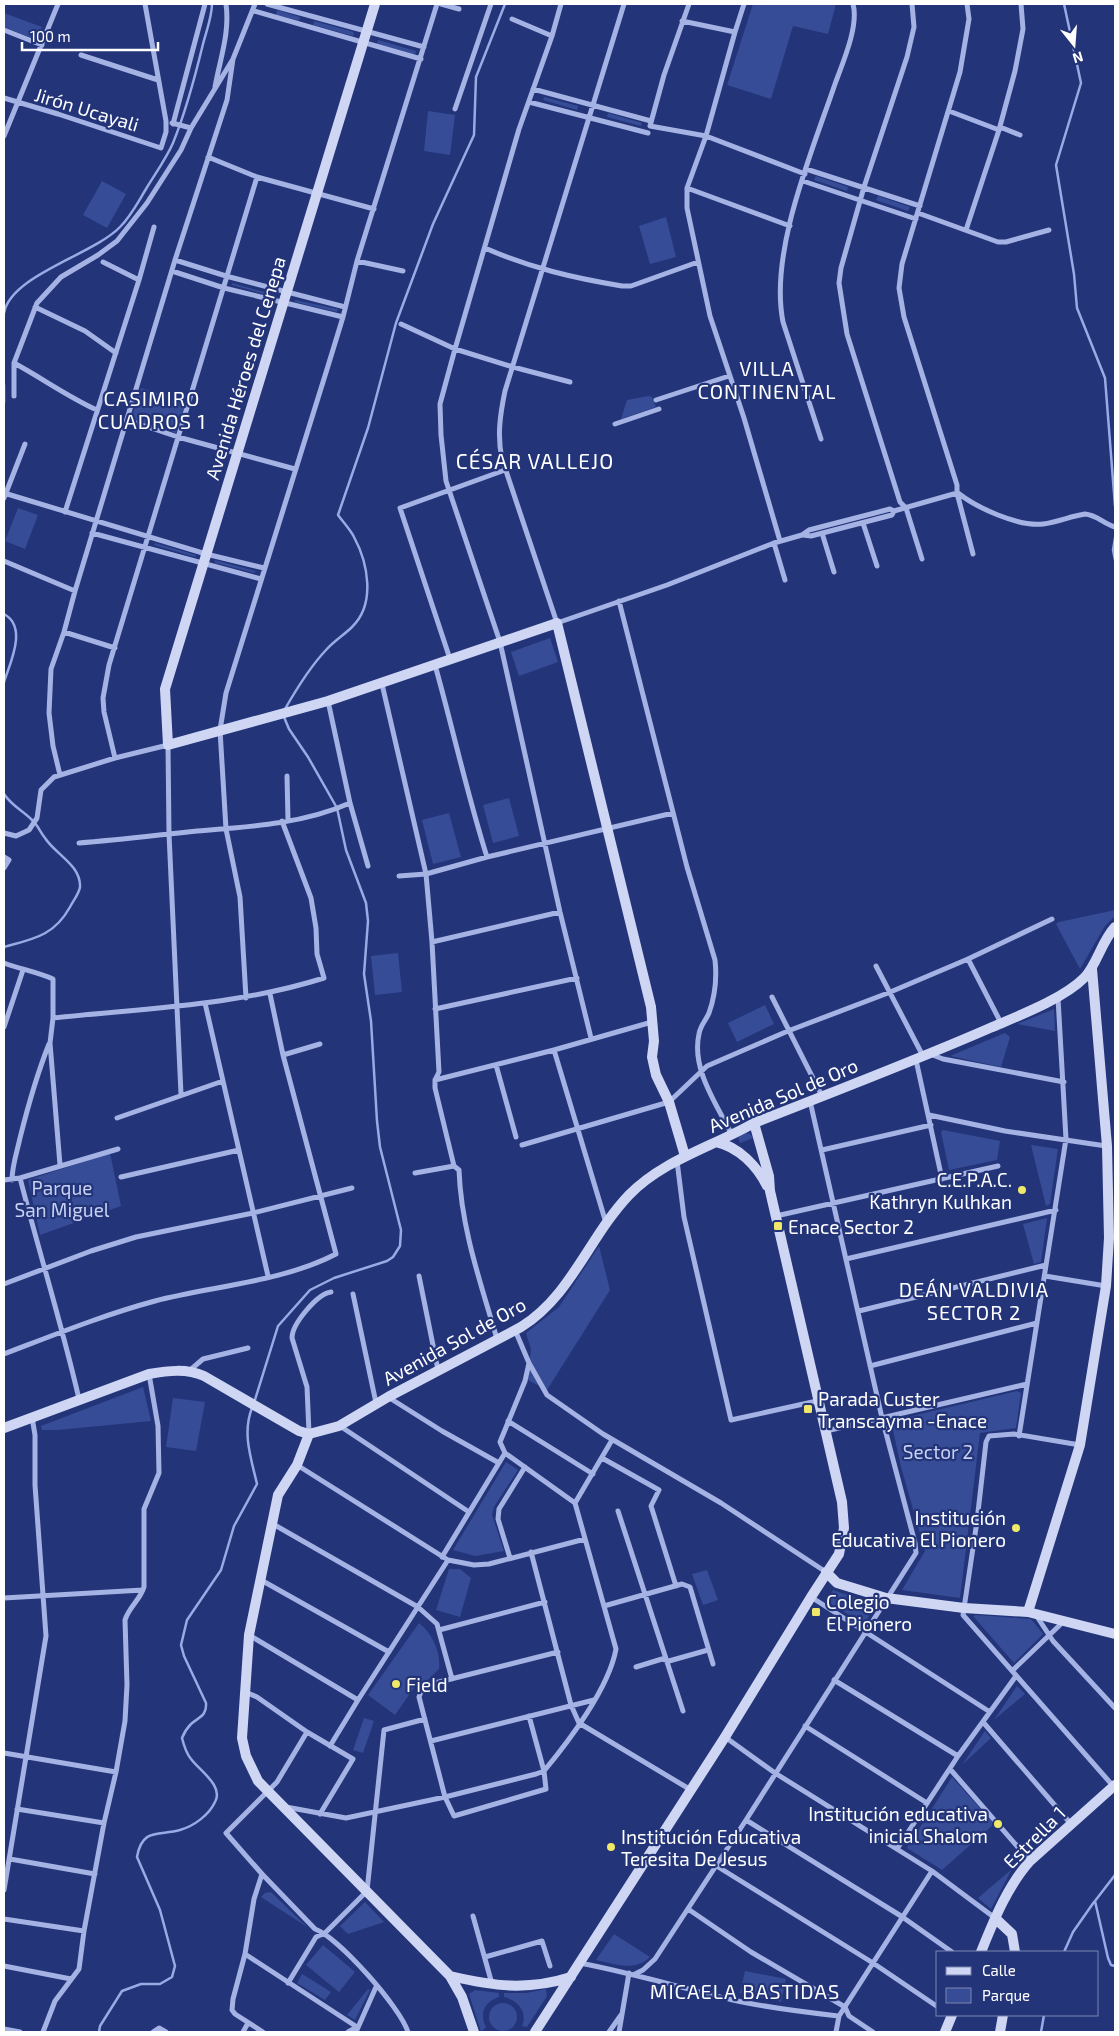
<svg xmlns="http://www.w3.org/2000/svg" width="1119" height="2036" font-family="'Exo 2',sans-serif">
<rect width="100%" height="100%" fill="#233479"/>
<path fill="#364c97" d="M753,4h83l-8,30 -35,-8 -22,73 -44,-14z
M277,10l23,7 -1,4 -23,-6z
M4,13l38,14 -5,13 -33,-13z
M314,21l40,11 -1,4 -40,-11z
M378,40l38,11 -1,4 -38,-11z
M544,97l34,9 -1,4 -34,-10z
M428,111l27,4 -5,40 -26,-4z
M608,113l34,10 -1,3 -34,-9z
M816,176l32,11 -1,4 -33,-11z
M102,181l24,13 -19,34 -24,-13z
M878,196l32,11 -2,4 -32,-11z
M666,217l10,40 -26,7 -11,-38z
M232,283l43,12 -1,2 -42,-12z
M295,300l43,9 -1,3 -42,-10z
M141,388l45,14 -10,31 -45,-14z
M649,396l3,1 4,10 -35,12 6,-19z
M18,508l20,7 -13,34 -20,-8z
M155,543l41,12 -1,2 -41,-12z
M215,560l40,11v2l-40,-10z
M550,638l8,24 -39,14 -8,-24z
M509,798l10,38 -26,7 -10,-38z
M449,813l12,44 -28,7 -11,-44z
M1115,910v6l-10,10 -25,43 -24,-45 3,-2z
M398,953l4,39 -27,3 -4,-39z
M765,1005l9,19 -37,18 -9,-19z
M1054,1009l1,22 -38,-7z
M1005,1033l5,4 -9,30 -51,-11z
M943,1130l57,11 -3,19 -48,10 -8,-38z
M745,1133l5,1 3,4 -13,5 -2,-6z
M1031,1145l27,4 -8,55 -4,2z
M110,1153l11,53 -81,29 -12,-55z
M1047,1218l-6,44 -7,2 -11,-40z
M599,1246l11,44 -63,100 -19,-10 3,-31 -5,-16 33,-26z
M143,1387l8,34 -93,9h-16l-1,-4z
M1017,1391l4,2 -5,35 -36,5 -20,165 -58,-8 23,-39 -24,-84 -10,-46z
M173,1398l32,4 -9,49 -30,-4z
M506,1462l12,8 -24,37 -2,8 12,36 -29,5 -22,-6z
M449,1569h11l11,9 -11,39 -24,-7z
M707,1570l11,30 -15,5 -11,-31z
M833,1590l41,14 1,3 -11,17 -38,-23z
M976,1615l55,4 12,15 -29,29 -41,-47z
M419,1623c13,10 22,29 20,46l-15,15 -8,1 -21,30 -27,-20z
M1017,1686l8,8 -31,26z
M364,1718l10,3 -11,32 -10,-3z
M985,1731l6,7 -29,27z
M952,1777l42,47 -52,46 -35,-22z
M1012,1869l-21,40 -13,-11z
M270,1892l2,1 35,34 -46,-30 4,-4z
M365,1902l19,20 -36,12 -8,-8z
M614,1934l36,23c-15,15 -36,7 -54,3z
M323,1945l32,27 -16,20 -33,-27z
M745,1971l41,8 -5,23 -41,-9z
M302,1974l29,18 -6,8 -28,-17z
M368,1989l2,1 -15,30 -8,-5z
M546,1989l1,7 -20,31 -5,-1c6,-15 -5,-26 -18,-29v-4h22z
M475,1990l24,3v4c-15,5 -20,17 -13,30l-5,5 -12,-38z
M489 2017a14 14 0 1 1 28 0a14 14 0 1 1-28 0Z"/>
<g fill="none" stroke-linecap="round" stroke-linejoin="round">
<path stroke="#99aae5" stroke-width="2.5" d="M1064,4l17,79 -25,82 18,109 3,34 28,70 10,128
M4,313c7,-38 89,-58 116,-86 11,-11 18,-25 26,-38 9,-15 20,-30 27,-46 13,-32 22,-66 30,-99 3,-12 9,-27 9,-40
M4,385v17
M1115,538l-2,12 2,10
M4,614c24,13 6,49 0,68
M285,709c12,-21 24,-41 41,-59 8,-9 18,-15 26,-23 24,-23 16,-64 2,-90 -4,-8 -11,-15 -16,-22l30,-87 28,-105 37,-99 41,-89 2,-58 29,-73
M4,794c8,12 18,16 28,26 6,5 8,12 13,18 10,16 36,27 35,49 -1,7 -7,14 -10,20 -16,29 -37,32 -66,40
M254,1403l24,-77 32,-36 24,-12 53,-17 6,-4 7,-11 1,-16 -21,-83 -3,-26 -6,-100 -7,-47 4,-53 -2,-18 -20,-53 -9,-42 -29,-51 -19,-28 -5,-12
M1115,1875l-20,26 13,57 3,7 4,1
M1064,1952l9,-20 21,-30
M99,2032l1,-6 22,-35 19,-7h19l12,-7 3,-11 -15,-56 -23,-53c5,-30 23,-21 43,-27 14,-4 29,-15 35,-28 9,-16 -15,-31 -24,-43 -5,-6 -7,-13 -9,-21 2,-5 5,-10 9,-14 8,-7 16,-8 15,-21l-22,-47 -3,-11 6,-25 34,-50 13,-44 23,-42c-6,-26 -15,-51 -5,-76
M1041,2032l3,-17"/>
<path stroke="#a5b2e4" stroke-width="5" d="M267,4l157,43
M441,4l18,5
M561,4l-9,32 -33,93 -64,220 -15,55 1,31 5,46 54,161 60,270 31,126
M624,4l-119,387c-5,24 -8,45 -3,68l55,164 110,-38 107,-42 28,-8 7,-5 81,-21 4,2 63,-18
M689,4l-25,71 -14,51 56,10 99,38
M744,4l-9,28 -29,104 -19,52v20l23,108 34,102 36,123
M912,4l2,23 -7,30 -43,130 -23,81 -2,15 8,51 53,168 6,6 16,51
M967,4l2,15 -9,53 -58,192 -3,24 5,29 53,168v8l16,61
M254,11l167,48
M512,19l40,17
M682,21l53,11
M4,30l38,15
M81,55l77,25
M215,87c5,-28 15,-54 11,-83
M533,89l118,32
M4,98l54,16 103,34 5,-16v-11l-21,-117
M529,102l119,31
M455,109l36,-105
M949,111l50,19
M172,123l19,5
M173,124l32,-120
M1000,127l20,8
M4,136l54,-132
M208,157l49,20 117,32
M806,169l114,37
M803,181l113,38
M687,188l103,38
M918,213l80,29h8l43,-12
M966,230l33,-100 16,-59 8,-42 -2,-25
M485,248c45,20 89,30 137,38h9l67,-24
M175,260l51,16 119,31
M357,261l46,10
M103,262l36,18
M172,271l52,17 119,29
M35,307l50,24 31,22
M401,324l54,25 58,18 57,15
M14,363c28,15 54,34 83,47
M14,396v-33l23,-60 24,-26 37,-22 19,-14 30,-38 34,-53 10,-22 42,-69 22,-55
M656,400l73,-24
M127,420l51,17 117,32
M615,424l44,-15
M821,439l-38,-117c-14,-70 29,-170 52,-238 8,-22 24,-58 18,-80
M4,493l202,61 58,14
M958,493c19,15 61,34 85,31 15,-2 28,-8 42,-10 12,1 19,10 30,13
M4,498l21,-54
M65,512l74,-232 15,-53
M863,523l14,43
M92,533l169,46
M822,533l12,39
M803,535l8,1 81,-21 2,-4
M774,543l11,37
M4,561l71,30
M619,601l68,266 28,93c2,18 0,36 -6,53 -3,7 -9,13 -10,21 -8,35 18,71 33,101
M64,632l51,16
M450,659l-50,-151 105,-38
M435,665c18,64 32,129 52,192
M382,684l44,190 6,68 7,130 -4,8v8l19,78 5,4c2,58 22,114 38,169
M328,701l22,102 18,63
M115,758l-11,-46 -1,-14 6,-33 148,-488
M60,775l-7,-29 -4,-33 2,-44 13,-37 11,-41 100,-331 52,-160 6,-41
M287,776l1,44
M4,833l12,3 13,-6 8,-12 4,-28 13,-13 61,-19 53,-13 1,89 12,260
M79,843c39,-3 79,-8 118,-12 51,-4 106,-7 153,-28
M4,857l5,3 -5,8
M399,876l27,-2 61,-17 186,-44
M432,942l128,-30
M968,959l33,64
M4,963c16,6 33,9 49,16v39l-3,25 10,122
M876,966l47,90
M772,997l50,99
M246,998l-6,-101 -14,-68 -6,-99 6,-37 102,-327 15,-49 14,-56 80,-257
M205,1003l63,273
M435,1009l142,-31
M53,1018c92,-10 182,-12 271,-40l-7,-24 -1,-26 -5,-30 -29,-77
M4,1027l19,-57
M554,1050l52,173
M930,1054l13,5 121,23
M283,1055l37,-11
M916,1060l26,119
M496,1065l20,72
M435,1080l119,-30 98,-28
M929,1115l76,16 101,15
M117,1118l106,-37
M522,1145l147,-43 38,-36 81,-35 100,-38 80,-34 84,-40
M822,1150l109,-25
M677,1161l7,56 47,203 86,-19
M415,1173l39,-7
M121,1177l118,-27
M20,1178c19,74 42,147 59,221
M4,1180l16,-2 98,-29
M12,1180c0,-14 5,-28 8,-42 8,-32 17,-64 29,-94
M776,1216l222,-50
M846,1259l210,-49
M419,1276l19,94
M1045,1276l61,10
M4,1284l87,-33 45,-14 117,-24 99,-25
M353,1294l23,109
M859,1311l187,-46
M4,1354c50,-19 99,-39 151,-53 58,-15 127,-19 181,-47l-53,-199 -13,-61
M529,1363l18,32 56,39 118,69 105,69
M870,1366l167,-43
M189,1371l14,-12 45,-11
M388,1397l54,34 57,32
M508,1421l85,53
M340,1426l129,86
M826,1431l201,-47
M309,1433l-2,-46 -15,-49c0,-14 25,-44 39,-46
M1019,1436l47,-297 -8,-141
M1080,1445l-66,-11 -25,2 -3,6 -9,79 -14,94 151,172
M602,1458l57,32 -8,16 25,80
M297,1465l151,95 26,5 15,-1 96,-25
M575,1503l37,-63
M618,1511l65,200
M273,1524l145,83 19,17 15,55
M531,1552l40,153 8,18 112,67
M442,1557l63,-104
M510,1558l-12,-39 1,-10 26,-42
M261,1580l128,72
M811,1597l179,115
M4,1598l139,-8
M604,1606l78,-22 8,3 23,77
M1036,1615l17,26 62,67
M439,1630l106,-28
M249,1635l109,65
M636,1667l26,-8 7,2 39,-11
M1012,1671l52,-50
M834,1680l124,76
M245,1692l12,5 50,35 46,27 -33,55
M529,1716l15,55 2,18 -92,27 -9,-19 -26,-100c2,-7 5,-11 12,-13l127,-32
M983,1722l88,102
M805,1726l122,77
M307,1732l-30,50 -51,51 36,41 53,55c24,9 85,78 93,103
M725,1737l50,36 157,98 63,47
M431,1741l163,-41
M330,1746l28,-46 90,-140
M4,1753l112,19
M950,1769l80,92
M286,1807l60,11 99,-21 91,-23 8,-3c25,-30 65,-83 72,-122l-41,-146 -70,-50 -5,-11 25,-61 4,-18 -14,-33
M17,1809l87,14
M746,1820l155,96 51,36
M897,1849l61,-93 58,-80
M10,1859l85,15
M715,1865l158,98 65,44
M262,1874l-8,25 -9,55 -12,45 -1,11 3,4 28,18
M4,1890l42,-254 -11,-151v-50l-3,-18
M688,1909l63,43 94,55 4,9 24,16
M473,1916l19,68
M4,1919l80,12
M245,1954l112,73 -9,5
M485,1957l57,-16 8,25
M580,1963c52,10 102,25 153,37 35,8 71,12 106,16
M4,1966l67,13
M635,1974l8,-4 12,-11 91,-139 170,-267 -1,-10 -33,-125 -72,-317
M288,1983l28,-46 9,-4 42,-42 17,-161 41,-11
M4,2029l16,3
M43,2032l12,-31 24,-32 5,-38 20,-108 12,-51 9,-51 2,-36 -2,-65c4,-13 15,-20 19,-33v-78l15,-36 -1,-47 -9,-52
M153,2032l6,-4 7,4
M243,2032l5,-9
M356,2032l20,-45
M609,2032l12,-17
M619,2032l10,-59
M836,2032l3,-16 93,-145"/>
<path stroke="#ced6f4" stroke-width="10" d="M375,4l-210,685 3,56 160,-44 229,-78 94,384 3,34 -2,16 4,18 13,27 16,54
M716,1142c23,5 41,24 51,44
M4,1428l145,-54c18,-3 37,-6 55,2l95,55 10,3 30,-8 49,-29 133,-70c50,-31 68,-90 108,-132 34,-35 83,-48 125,-72 79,-31 158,-61 236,-95 28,-12 73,-29 94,-50 13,-13 17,-36 31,-51
M309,1434l-12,31 -19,30 -29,140 -7,103 4,18 12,25 192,195 12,21 12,35
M826,1572l11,11 49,15 78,10 64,4 87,22
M1028,1612l52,-167 26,-159 3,-48 -2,-92 -15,-177
M995,1918l17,16 3,18
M981,1952c13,-32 26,-65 49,-91l85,-76
M450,1976c43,10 77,15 121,1
M535,2032l190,-295 86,-140 28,-43 5,-26 -2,-26 -72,-311 -1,-15 -15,-53
M945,2032l7,-17
M1000,2032l3,-17"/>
</g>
<g fill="#f0e868" stroke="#233479" stroke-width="2">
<circle cx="1022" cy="1190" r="5"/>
<rect x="773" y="1221" width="10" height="10" rx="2.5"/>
<rect x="803" y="1404" width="10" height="10" rx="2.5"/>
<circle cx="1016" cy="1528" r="5"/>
<rect x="811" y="1607" width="10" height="10" rx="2.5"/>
<circle cx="396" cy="1684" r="5"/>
<circle cx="998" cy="1824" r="5"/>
<circle cx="611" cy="1847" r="5"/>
</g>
<g text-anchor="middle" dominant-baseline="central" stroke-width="4.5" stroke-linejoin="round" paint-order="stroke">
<g font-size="19" fill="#fff" stroke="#233479">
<text transform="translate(87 109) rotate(17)">Jirón Ucayali</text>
<text transform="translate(245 368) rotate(-73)">Avenida Héroes del Cenepa</text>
<text transform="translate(783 1095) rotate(-23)">Avenida Sol de Oro</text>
<text transform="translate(454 1341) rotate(-29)">Avenida Sol de Oro</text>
<text transform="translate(1034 1837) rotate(-45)">Estrella 1</text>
</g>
<g font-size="19" fill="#fff" stroke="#233479" text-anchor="start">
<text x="1012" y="1179" text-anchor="end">C.E.P.A.C.<tspan x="1012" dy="22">Kathryn Kulhkan</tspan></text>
<text x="788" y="1226">Enace Sector 2</text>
<text x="818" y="1398">Parada Custer<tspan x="818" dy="22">Transcayma -Enace</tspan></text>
<text x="1006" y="1517" text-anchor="end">Institución<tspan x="1006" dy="22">Educativa El Pionero</tspan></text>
<text x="826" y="1601">Colegio<tspan x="826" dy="22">El Pionero</tspan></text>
<text x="406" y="1684">Field</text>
<text x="988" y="1813" text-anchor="end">Institución educativa<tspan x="988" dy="22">inicial Shalom</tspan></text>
<text x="621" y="1836">Institución Educativa<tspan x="621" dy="22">Teresita De Jesus</tspan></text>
</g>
<g font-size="19" fill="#c7d1f4" stroke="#233479">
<text x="62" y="1187">Parque<tspan x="62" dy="22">San Miguel</tspan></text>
<text x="938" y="1451">Sector 2</text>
</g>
<g font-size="20" letter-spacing="1" fill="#fff" stroke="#233479">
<text x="767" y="368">VILLA<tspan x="767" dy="23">CONTINENTAL</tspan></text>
<text x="152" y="398">CASIMIRO<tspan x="152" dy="23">CUADROS 1</tspan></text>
<text x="974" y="1289">DEÁN VALDIVIA<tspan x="974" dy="23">SECTOR 2</tspan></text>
<text x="745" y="1991">MICAELA BASTIDAS</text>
</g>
<g font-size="21" letter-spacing="1" fill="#fff" stroke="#233479">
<text x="535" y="460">CÉSAR VALLEJO</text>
</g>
</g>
<rect width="1119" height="2036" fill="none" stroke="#ffffff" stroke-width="10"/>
<rect x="936" y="1951" width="162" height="65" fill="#233479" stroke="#7b85af"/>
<rect x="946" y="1967" width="25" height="8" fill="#ced6f4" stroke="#7b85af"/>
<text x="982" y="1976" font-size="15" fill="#ffffff">Calle</text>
<rect x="946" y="1988" width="25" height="15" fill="#364c97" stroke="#7b85af"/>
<text x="982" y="2001" font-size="15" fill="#ffffff">Parque</text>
<g transform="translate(1074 45) rotate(163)" stroke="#233479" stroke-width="4" paint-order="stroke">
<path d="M0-4L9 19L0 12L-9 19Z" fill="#ffffff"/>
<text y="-8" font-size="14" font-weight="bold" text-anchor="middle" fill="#ffffff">N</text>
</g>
<path d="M22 42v8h136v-8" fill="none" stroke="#ffffff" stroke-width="2.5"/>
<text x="30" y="42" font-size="15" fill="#ffffff" stroke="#233479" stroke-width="4" paint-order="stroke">100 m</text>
</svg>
